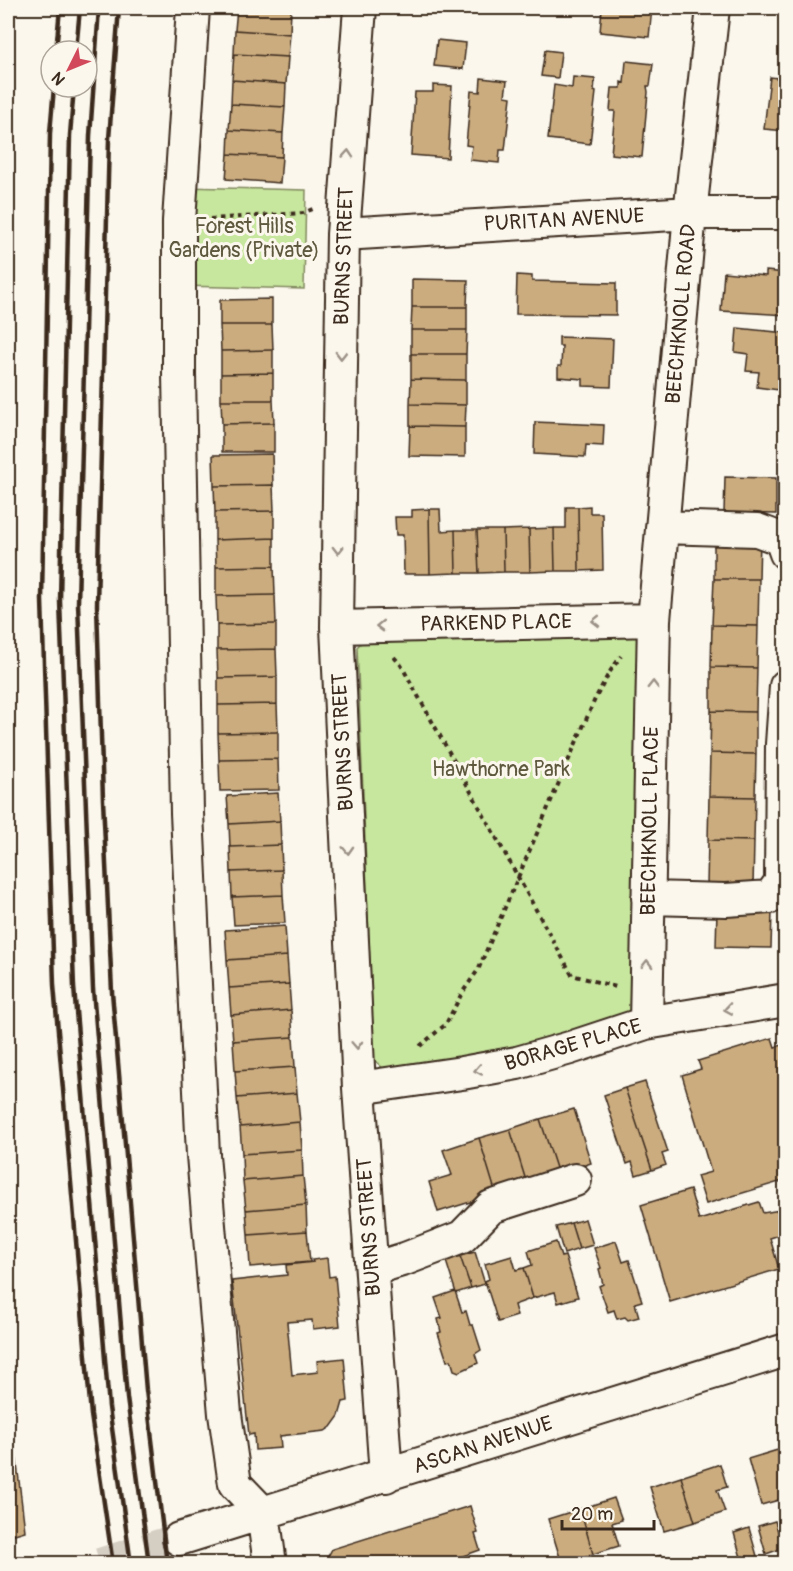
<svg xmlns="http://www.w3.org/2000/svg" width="793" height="1571" font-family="Pangolin,sans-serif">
<rect width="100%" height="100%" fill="#fbf7ec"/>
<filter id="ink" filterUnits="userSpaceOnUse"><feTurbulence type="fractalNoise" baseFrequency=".0167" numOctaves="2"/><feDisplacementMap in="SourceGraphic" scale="12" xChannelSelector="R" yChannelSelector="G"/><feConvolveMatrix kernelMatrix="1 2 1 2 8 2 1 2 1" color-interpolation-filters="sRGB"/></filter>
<g filter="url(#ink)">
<path fill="#c7e69e" stroke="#81885e" stroke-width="1.5" d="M184,187l122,3 -2,99 -122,-3z
M624,632l11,4 5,5 -6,374 -148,41 -102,13 -10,-9 -17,-413 7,-7z"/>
<path fill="#cbac7f" stroke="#3b2a1e" stroke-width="1.5" d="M237,8h54l-1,26 -55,-4z
M422,8h59l-1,6 -58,-4z
M602,8h50l-3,29 -49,-5z
M781,8h5v18l-5,-1 3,-12 -4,-1z
M235,30l55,4 -2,23 -54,-3z
M437,40l29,3 -3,26 -29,-3z
M545,50l16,2 -3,26 -17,-2z
M234,54l54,3 -2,27 -54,-4z
M626,61l27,3 -3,22h-3l1,6 -6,65 -31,-3 4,-43h-5l2,-23h9v-6l3,1z
M573,77l22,2 -1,12 2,1 -6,52 -42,-5 6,-54 18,3z
M770,77l16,2v52l-22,-2z
M481,78l26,3 -2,15 6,1 -6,53h-5l-1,13 -29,-3 2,-14 -6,-1 5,-54 9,1z
M232,80l54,4 -1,23 -54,-3z
M433,85l19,1 -4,72 -37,-3 4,-63h18z
M231,104l54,3 -2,26 -54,-3z
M229,130l54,3 -1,24 -54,-3z
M228,154l54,3 -2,26 -54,-4z
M766,271l20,2v42l-65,-4 3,-39 42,4z
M517,275l15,1v5l84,2v32l-100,-1z
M412,279l56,1 -1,27h-55z
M272,299v26h-52v-25z
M412,307h55v23h-56z
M220,325h52l1,25 -52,1z
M737,328l49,5v58l-29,-4 2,-15 -13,-1 2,-17 -13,-2z
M411,330h56l-1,24h-55z
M559,337l54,2 -2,48 -28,-1v-7l-25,-2v-11h3l1,-20h-3z
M273,350v23l-52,1v-23z
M411,354h55v26l-55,-1z
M273,373v27h-52v-26z
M411,379l55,1v25l-56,-1z
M221,400h52l1,23 -52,1z
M410,404l56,1 -1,22 -55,-1z
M535,422l69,3 -1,21 -17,-1 -1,12 -51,-3z
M274,423v29h-52v-28z
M410,426l55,1v30l-56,-1z
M272,454l1,31 -59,1 -1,-31z
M725,477l51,1v36l-52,-1z
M273,485l1,26 -59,1 -1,-26z
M590,506v7h12l1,57 -24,1 -1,-64z
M566,507h12l1,64h-24l-1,-43h12z
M429,509h11l1,22 14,-1 1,43 -26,1z
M429,509l1,65h-26l-1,-39h-7l-1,-18h17v-7z
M274,511v27l-59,2v-28z
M554,528l1,43 -25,1 -1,-43z
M529,529l1,43h-26l-1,-42z
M455,530h22l2,43h-23z
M477,530h26l1,42 -25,1z
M714,537l46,1 -1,41h-45z
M274,538v28l-58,1 -1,-27z
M274,566l1,29 -59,1v-29z
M714,579h45l-1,47 -46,-1z
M275,595l1,29 -59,1 -1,-29z
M276,624v25l-59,1v-25z
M712,625l46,1 -1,42 -46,-1z
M276,649l1,28 -59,1 -1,-28z
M711,667l46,1 -1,44 -45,-1z
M277,677v27l-59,1v-27z
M277,704l1,28 -60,1v-28z
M711,711l45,1v42l-46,-1z
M278,732v27l-59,1 -1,-27z
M710,753l46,1 -1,43 -46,-1z
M278,759l1,31 -59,1 -1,-31z
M278,793l2,28 -51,3 -2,-28z
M709,796l46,1 -1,44 -46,-1z
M280,821l1,24 -51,2 -1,-23z
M708,840l46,1 -1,46 -46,-1z
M281,845l1,25 -51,2 -1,-25z
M282,870l1,25 -51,2 -1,-25z
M283,895l2,28 -51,2 -2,-28z
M717,910l55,1 -1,37 -55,-1z
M285,926l2,30 -60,4 -2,-30z
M287,956l2,28 -60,4 -2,-28z
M289,984l2,26 -60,5 -2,-27z
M291,1010l2,27 -60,4 -2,-26z
M293,1037l2,30 -60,4 -2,-30z
M772,1038l3,9 11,-3v136l-80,24 -9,-28 14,-4 -29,-97 19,-6 -3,-8z
M295,1067l2,26 -60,5 -2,-27z
M645,1082l23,70 -6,2 4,11 -14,5 -27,-82z
M625,1088l27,82 -16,5 -4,-13 -5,2 -23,-69z
M297,1093l3,29 -60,5 -3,-29z
M574,1109l17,54 -33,11 -18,-55z
M540,1119l18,55 -31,10 -17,-55z
M300,1122l2,28 -60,4 -2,-27z
M510,1129l17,55 -31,10 -17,-56z
M479,1138l17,56 -58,18 -9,-30 23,-7 -9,-25z
M302,1150l1,26 -60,5 -1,-27z
M303,1176l3,29 -60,5 -3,-29z
M690,1190l9,30 60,-18 4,11 23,-4v24l-16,5 9,31 -109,33 -29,-97z
M306,1205l1,26 -59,4 -2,-25z
M585,1219l8,26 -14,4 -8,-26z
M571,1223l8,26 -15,5 -8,-27z
M307,1231l3,31 -60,5 -2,-32z
M616,1241l7,21 6,-2 13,41 -7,2 4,14 -11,3 -3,-3 -8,2 -3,-9 -6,2 -9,-26 4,-2 -4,-15 2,-1 -7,-20z
M556,1242l5,15 4,-1 13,41 -20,6 -3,-11 -22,6 -9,-30 8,-3 -4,-14z
M475,1252l10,32 -14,4 -11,-32z
M460,1256l11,32 -15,5 -10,-32z
M512,1256l4,14 8,-2 9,30 -19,7 3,11 -19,6 -13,-41 4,-2 -4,-15z
M327,1258l2,19 6,-1 5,50 -27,3 -1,-9 -25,2 5,53 26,-3 -1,-11 27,-3 4,43 -5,1 -4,14 -8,11 -6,4 -45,5 1,12 -26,2 -1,-16 -5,1 -17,-154 55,-6 -1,-10 27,-3 -1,-2z
M455,1291l7,21 4,-1 4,14h3l8,25 -6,4 3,9 -19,9 -5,-2 -3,-10 -4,1 -9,-28 3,-1 -3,-13 4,-1 -7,-20z
M15,1447l10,84 -17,5v-88z
M781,1449l5,14v35l-25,7 -13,-46z
M720,1464l7,23 -10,3 8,22 -30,10 -14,-45z
M681,1477l14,45 -31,9 -14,-44z
M614,1498l8,22 -10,3 7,23 -26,8 -13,-45z
M470,1506l8,27 -3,1 5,16 -20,7 2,7h-138l8,-15z
M580,1509l13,45 -31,10 -14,-45z
M775,1521l8,27 -17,6 -8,-28z
M749,1528l8,28 -15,5 -8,-28z
M662,1555l2,9h-14l-2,-5z"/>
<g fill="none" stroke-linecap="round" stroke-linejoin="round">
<path stroke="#d5cec3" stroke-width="32" stroke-dasharray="32 16" stroke-linecap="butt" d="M100,1564l79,-25"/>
<g stroke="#3b2a1e" stroke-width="36">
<path id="minor" d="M193,8l-14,213v153l8,439 16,342 22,259 10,70 28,29
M360,8l-17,226 -6,393 22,461 27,388
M343,234l347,-21h96
M662,527l95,3 24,9 5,14
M337,627l317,-7
M648,898l78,2 44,-3 11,-15 1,-138 4,-58
M646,1023l8,-403 36,-407 23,-205
M359,1088l103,-15 55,-10 53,-15 76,-25 140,-23
M372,1269l33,-10 57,-22 29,-30 84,-27
M263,1513l7,51
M179,1539l607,-189"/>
</g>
<path stroke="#3b2a1e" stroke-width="4" stroke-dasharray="4.5 4.5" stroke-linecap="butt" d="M210,219l93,-6 12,-5
M394,657l7,8 171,310 44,12
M420,1046l26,-22 16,-31 16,-23 117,-271 14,-26 12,-17"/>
<use href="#minor" stroke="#fbf7ec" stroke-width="32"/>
<path stroke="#3b2a1e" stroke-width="4.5" d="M99,8l-9,128 -12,467 15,386 34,409 22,166
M119,8l-10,131 -12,466 6,195 9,192 34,398 21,174
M56,51l4,-43
M76,51l4,-43
M54,87l-4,46 -8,467 12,385 37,430 22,149
M74,87l-4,48 -10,466 14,386 35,420 22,157"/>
</g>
<defs><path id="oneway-chevron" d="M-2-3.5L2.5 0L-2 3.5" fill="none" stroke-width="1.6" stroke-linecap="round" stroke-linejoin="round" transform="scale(1.5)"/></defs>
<g stroke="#9b9085">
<use href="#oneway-chevron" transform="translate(348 154) rotate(-86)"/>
<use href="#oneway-chevron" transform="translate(341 355) rotate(91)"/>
<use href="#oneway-chevron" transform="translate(338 550) rotate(91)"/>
<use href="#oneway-chevron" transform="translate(596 621) rotate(179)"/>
<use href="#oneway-chevron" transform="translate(380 626) rotate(179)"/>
<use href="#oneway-chevron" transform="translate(653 685) rotate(-89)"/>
<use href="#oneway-chevron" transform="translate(348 850) rotate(87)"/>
<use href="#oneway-chevron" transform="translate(647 964) rotate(-89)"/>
<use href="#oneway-chevron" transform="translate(728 1009) rotate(171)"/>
<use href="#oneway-chevron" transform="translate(357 1045) rotate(87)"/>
<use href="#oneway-chevron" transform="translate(478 1070) rotate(169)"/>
</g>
</g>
<g text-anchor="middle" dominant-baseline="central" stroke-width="6" stroke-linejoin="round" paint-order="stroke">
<g font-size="21" fill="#3b2a1e" stroke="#fbf7ec">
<text transform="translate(564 220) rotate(-3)">PURITAN AVENUE</text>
<text transform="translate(344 256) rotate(-88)">BURNS STREET</text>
<text transform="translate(681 314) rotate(-85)">BEECHKNOLL ROAD</text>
<text transform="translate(496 623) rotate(-1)">PARKEND PLACE</text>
<text transform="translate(343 742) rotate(-93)">BURNS STREET</text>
<text transform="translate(650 821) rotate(-89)">BEECHKNOLL PLACE</text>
<text transform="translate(573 1045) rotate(-16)">BORAGE PLACE</text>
<text transform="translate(369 1227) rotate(-94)">BURNS STREET</text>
<text transform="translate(483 1445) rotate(-18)">ASCAN AVENUE</text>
</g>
<g font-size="21" fill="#5e593e" stroke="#fbf7ec">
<text x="244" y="226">Forest Hills<tspan x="244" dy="24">Gardens (Private)</tspan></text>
<text x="501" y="769">Hawthorne Park</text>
</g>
</g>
<rect width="793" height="1571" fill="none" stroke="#fbf7ec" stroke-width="30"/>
<rect x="15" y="15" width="763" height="1541" fill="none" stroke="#3b2a1e" stroke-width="2" filter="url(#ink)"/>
<g transform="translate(69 69) rotate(227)"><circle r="28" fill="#fbf7ec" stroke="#aea59a" stroke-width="1.5"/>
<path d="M0-4.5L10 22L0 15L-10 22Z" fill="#d1495b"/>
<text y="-9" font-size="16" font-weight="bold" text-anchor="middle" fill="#3b2a1e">N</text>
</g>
<path d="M562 1520v9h92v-9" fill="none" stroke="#3b2a1e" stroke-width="3"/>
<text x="571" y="1520" font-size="18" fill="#3b2a1e" stroke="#fbf7ec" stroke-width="4.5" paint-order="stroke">20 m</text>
</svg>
